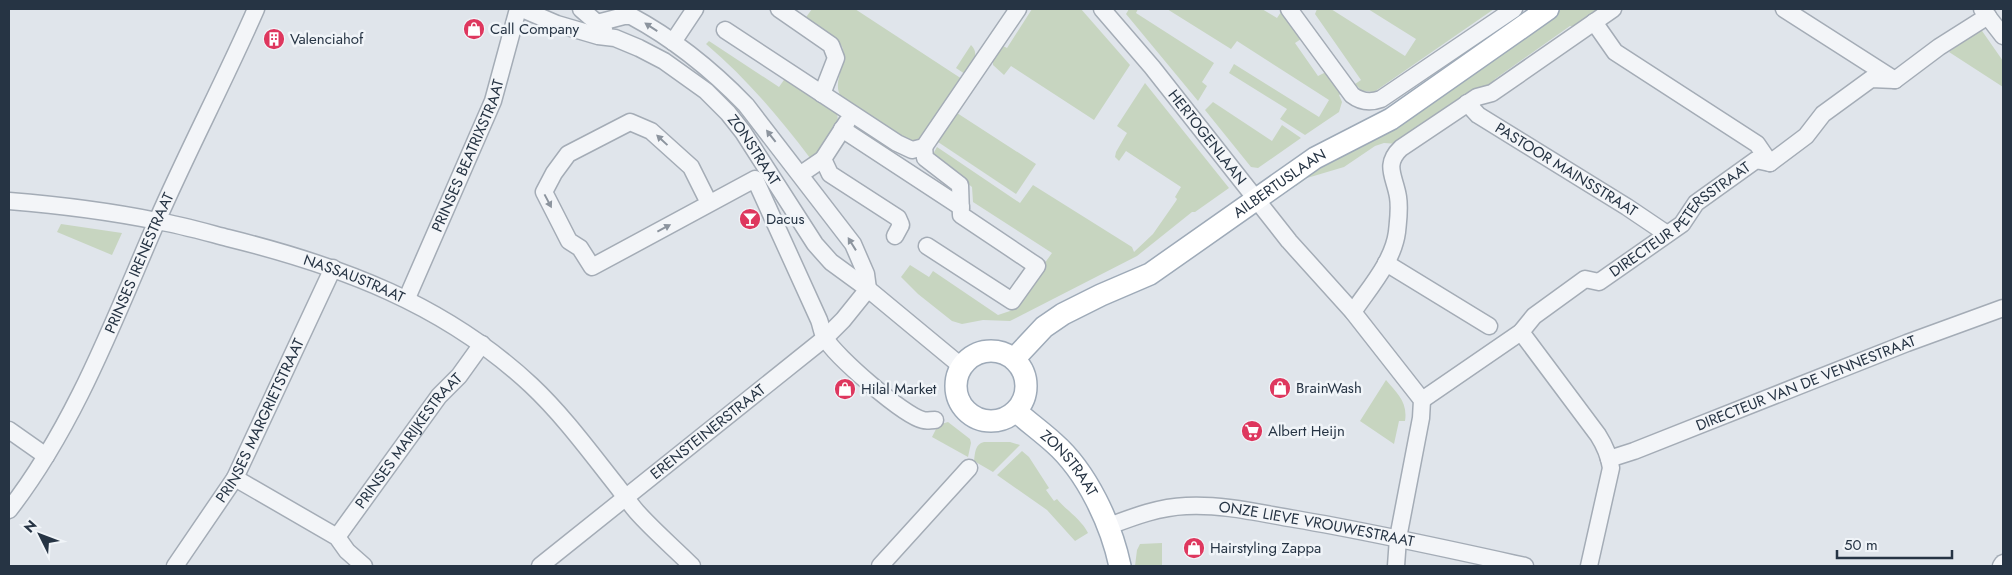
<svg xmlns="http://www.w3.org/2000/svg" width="2012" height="575" font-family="Jost,sans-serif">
<rect width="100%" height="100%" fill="#e0e5eb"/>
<path fill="#c7d5c0" d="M812,9h43l107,70 -36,57 -10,6 -7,-1 -69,-46c-8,-15 10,-37 1,-50 -7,-9 -27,-19 -37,-25z
M1032,9h49l49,56 -36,55 -83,-54 -7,9 -11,-10v-6l8,-14 6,3z
M1129,9h9l-2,4 78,50 -12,19 5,4 -9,15 -72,-87z
M1167,9h95l15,9 4,-6 5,-1 18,26 -9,6 23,33 10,-5 15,22 -4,2 3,7 -3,10 -34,23 -25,-16 7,-10 -58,-36 5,-9 85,53 10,-17 -92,-59 -6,8z
M1317,9h14l74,47 11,-17 -48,-30h126l-120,83 -12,-1 -7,-7 6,-4 -46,-66z
M1561,9h40l-23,18 -8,-1 -75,53 -3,7 -14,2 -80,56 -14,-1 -9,3 -31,21 -37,11 -11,8 -1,-1 31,-21 36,-17z
M1980,28l23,33v26l-54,-35z
M709,41l70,46 7,-10 51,34 1,11 -19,29 -9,7c-32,-42 -64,-80 -104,-114z
M971,45c10,10 0,19 -6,29l-9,-6z
M1145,83l84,105 -34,24h-3l-55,44 -127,65 -27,-1 -21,4 -10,-3 -34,-27 -17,-17 9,-12 19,12 4,-6 65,44 12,-4 42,-58 -79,-51 -1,-15 -40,-31 5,-9 83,56 13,-18 99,62 2,5 19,-18 23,-33 1,-2 -2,-2 6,-10 -55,-36 -7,10 -4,-4 1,-5 11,-19 -10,-7z
M1213,102l59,39 10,-16 19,13 -43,30 -7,-1 -46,-57z
M957,113l79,51 -20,30 -78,-52z
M61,224l61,9 -10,22 -55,-23z
M1386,380c11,13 22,22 19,41h-6l-5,23 -34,-23z
M948,422l22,17 1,4 -3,14 -36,-20 6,-12z
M984,442h26l10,3 -27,27 -19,-11c1,-8 1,-17 10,-19z
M1022,451l7,6 20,31 -3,2 8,11 3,-2c10,12 24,20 31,34l-13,8 -28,-31 -50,-35z
M1162,543v23h-27l2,-16 3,-6z"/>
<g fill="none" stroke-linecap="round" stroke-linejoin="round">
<g stroke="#a4acb6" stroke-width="19">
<g id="minor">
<path id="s1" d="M522,9l35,15 41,12 17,2 24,10 25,13 42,30 22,22 15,19 72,112 16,18 37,27 93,77"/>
<path d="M581,9l23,20"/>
<path d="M779,9l52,36 5,13 -14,36"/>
<path id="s2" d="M1102,9l50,58 137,174 64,71 69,88 -1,18 -23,120 -2,28"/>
<path d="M1289,9l63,86c9,7 18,8 29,4l133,-90"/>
<path d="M1784,9l111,71"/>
<path d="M1982,9l21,27"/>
<path d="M1594,22l21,30 142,92 13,19"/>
<path d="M725,30l172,113 15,7 12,-3 94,-138"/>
<path d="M673,42l22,-33"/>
<path id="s3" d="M1467,103l11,12 149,92 40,27"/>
<path d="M842,129l119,78"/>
<path d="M924,147l1,11 35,27 1,30 76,51 -25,35 -85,-55"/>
<path d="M823,159l7,15 68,44 3,7 -6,11"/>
<path d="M801,174l22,-15 24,-37"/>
<path id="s4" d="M9,201c49,4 99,10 148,20 24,4 48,11 71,17 113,28 216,66 303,147 32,30 59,67 86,101 7,9 13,18 20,26 17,19 37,36 55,54"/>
<path d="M709,203l-18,-36 -40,-36 -21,-9 -62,32 -14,19 -10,19 25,49 11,7 12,19 163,-88 64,141c2,5 3,13 6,18 10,18 79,78 98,82 3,1 8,0 12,0"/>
<path d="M1386,263l103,63"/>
<path id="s5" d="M407,298l86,-197 25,-92"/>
<path d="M1353,312c16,-24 40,-50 44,-80 1,-11 3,-23 1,-35 -3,-20 -15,-32 3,-49l76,-51 15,-4 121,-84"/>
<path d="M1521,332l77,103c7,11 11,20 13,33l-22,98"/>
<path id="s6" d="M1422,400l99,-68 13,-16 51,-37 14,3 83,-58 14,-21 60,-43 14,3 36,-27 17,-22 48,-35 24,1 44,-33 49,-31"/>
<path d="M9,430l37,26"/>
<path id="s7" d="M1609,459l25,-8 273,-108 96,-35"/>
<path d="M235,478l102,59 10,14 17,15"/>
<path id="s8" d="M9,510c66,-85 105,-190 148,-289 31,-71 68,-141 99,-212"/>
<path id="s9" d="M1109,526c24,-9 50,-19 77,-20 36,-2 73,7 109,13 77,13 153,30 230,47"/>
<path id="s10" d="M337,537l102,-141 20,-20 23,-32"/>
<path id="s11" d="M175,566l60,-88 98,-210"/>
<path id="s12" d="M540,566l285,-228 18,-18 25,-31 -2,-15 -13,-30 -107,-139c-34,-35 -72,-66 -115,-89h-7l-27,7"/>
<path d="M880,566l89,-98"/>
<path d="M2001,566l2,-3"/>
</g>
</g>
<g stroke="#9eaab8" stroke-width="24">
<g id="major">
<circle cx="991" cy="386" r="35"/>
<path id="s13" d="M1014,359l30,-32 19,-13 38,-19 49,-21 165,-116 76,-39 157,-110"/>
<path id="s14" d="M1016,411c12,11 26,21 38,32 33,29 57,81 66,123"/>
</g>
</g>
<use href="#minor" stroke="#f3f5f8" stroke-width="16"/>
<use href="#major" stroke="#fff" stroke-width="21"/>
</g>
<defs><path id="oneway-solid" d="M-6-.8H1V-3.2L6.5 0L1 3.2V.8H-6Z" transform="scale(1.25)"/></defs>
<g fill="#8c949e">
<use href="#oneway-solid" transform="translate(651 27) rotate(-147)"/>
<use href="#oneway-solid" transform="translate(771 136) rotate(-128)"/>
<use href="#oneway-solid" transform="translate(662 140) rotate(-137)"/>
<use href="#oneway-solid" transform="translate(548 201) rotate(62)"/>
<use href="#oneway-solid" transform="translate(664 228) rotate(-28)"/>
<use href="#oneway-solid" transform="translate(852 244) rotate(-122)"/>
</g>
<defs>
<g id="shop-disc" transform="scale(1.125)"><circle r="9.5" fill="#de375e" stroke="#f0f4f8"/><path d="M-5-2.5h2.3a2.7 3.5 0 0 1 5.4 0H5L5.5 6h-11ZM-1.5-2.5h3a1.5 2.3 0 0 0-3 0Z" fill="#fff"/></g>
<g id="building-disc" transform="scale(1.125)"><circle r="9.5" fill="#de375e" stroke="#f0f4f8"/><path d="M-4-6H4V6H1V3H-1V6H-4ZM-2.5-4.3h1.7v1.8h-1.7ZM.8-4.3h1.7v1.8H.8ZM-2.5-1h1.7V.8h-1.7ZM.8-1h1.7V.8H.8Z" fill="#fff"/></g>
<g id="bar-disc" transform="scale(1.125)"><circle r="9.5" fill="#de375e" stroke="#f0f4f8"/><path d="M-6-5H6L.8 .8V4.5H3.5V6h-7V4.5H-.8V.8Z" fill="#fff"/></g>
<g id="supermarket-disc" transform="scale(1.125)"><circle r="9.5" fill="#de375e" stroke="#f0f4f8"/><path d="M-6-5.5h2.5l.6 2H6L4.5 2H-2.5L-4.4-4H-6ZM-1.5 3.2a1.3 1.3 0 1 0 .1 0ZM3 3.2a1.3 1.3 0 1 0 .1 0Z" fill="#fff"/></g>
</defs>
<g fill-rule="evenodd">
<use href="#shop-disc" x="474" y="29"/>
<use href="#building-disc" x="274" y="39"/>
<use href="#bar-disc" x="750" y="219"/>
<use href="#shop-disc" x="1280" y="388"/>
<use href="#shop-disc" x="845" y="389"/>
<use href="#supermarket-disc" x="1252" y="431"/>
<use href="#shop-disc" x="1194" y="548"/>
</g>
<g text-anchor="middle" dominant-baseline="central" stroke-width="5" stroke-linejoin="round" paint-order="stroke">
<g font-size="15" fill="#263444" stroke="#f0f4f8" text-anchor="start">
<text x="490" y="29">Call Company</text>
<text x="290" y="39">Valenciahof</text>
<text x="766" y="219">Dacus</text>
<text x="1296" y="388">BrainWash</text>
<text x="861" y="389">Hilal Market</text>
<text x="1268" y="431">Albert Heijn</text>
<text x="1210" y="548">Hairstyling Zappa</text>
</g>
<g font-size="15" fill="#263444" stroke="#f0f4f8">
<text stroke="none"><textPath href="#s2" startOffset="166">HERTOGENLAAN</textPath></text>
<text stroke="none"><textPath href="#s1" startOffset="280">ZONSTRAAT</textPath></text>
<text stroke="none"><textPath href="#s5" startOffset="155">PRINSES BEATRIXSTRAAT</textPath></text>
<text stroke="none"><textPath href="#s3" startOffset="120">PASTOOR MAINSSTRAAT</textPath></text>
<text stroke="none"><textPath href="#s13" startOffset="321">AILBERTUSLAAN</textPath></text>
<text stroke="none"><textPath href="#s6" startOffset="321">DIRECTEUR PETERSSTRAAT</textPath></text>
<text stroke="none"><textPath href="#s8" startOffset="280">PRINSES IRENESTRAAT</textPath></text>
<text stroke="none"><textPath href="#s4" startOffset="355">NASSAUSTRAAT</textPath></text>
<text stroke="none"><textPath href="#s7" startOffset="211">DIRECTEUR VAN DE VENNESTRAAT</textPath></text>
<text stroke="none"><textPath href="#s11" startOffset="169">PRINSES MARGRIETSTRAAT</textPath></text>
<text stroke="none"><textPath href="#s12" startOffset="215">ERENSTEINERSTRAAT</textPath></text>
<text stroke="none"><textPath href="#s10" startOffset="120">PRINSES MARIJKESTRAAT</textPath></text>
<text stroke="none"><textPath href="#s14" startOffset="75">ZONSTRAAT</textPath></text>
<text stroke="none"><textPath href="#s9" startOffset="212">ONZE LIEVE VROUWESTRAAT</textPath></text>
</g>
</g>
<rect width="2012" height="575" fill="none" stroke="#263444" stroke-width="20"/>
<g transform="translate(40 535) rotate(312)" stroke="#f0f4f8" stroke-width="4" paint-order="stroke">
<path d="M0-4L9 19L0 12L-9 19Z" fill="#263444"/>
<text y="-8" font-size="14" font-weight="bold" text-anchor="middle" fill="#263444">N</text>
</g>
<path d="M1837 550v8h115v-8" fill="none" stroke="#263444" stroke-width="2.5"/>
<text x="1844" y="550" font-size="15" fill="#263444" stroke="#f0f4f8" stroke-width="4" paint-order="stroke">50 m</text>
</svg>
